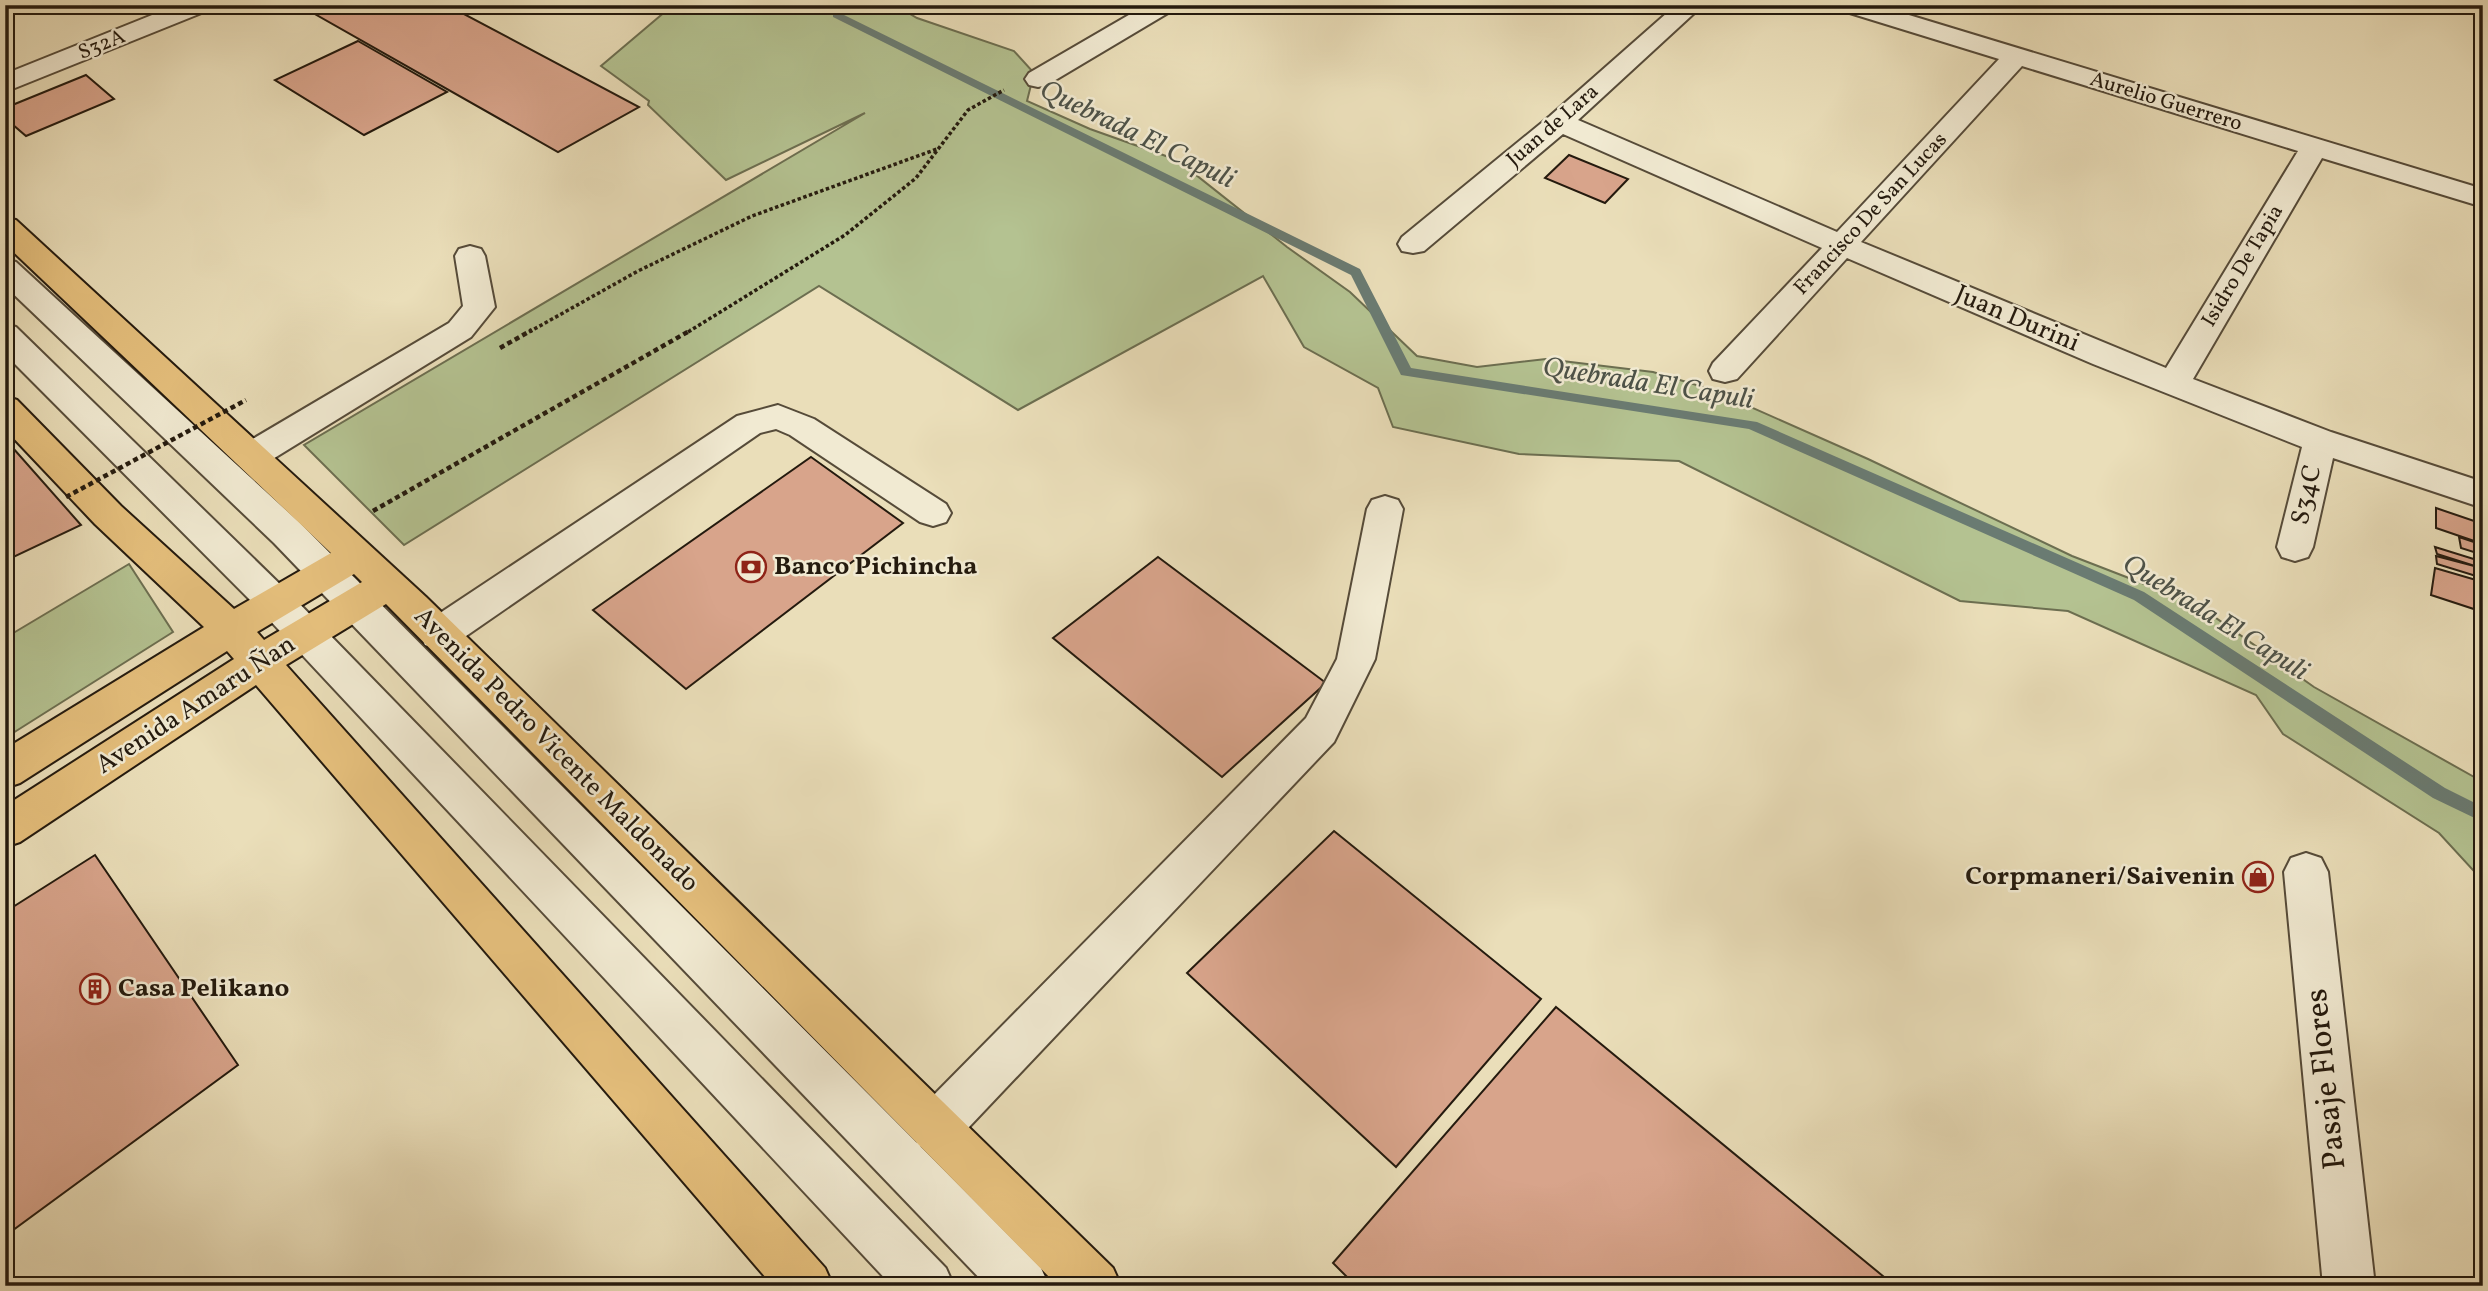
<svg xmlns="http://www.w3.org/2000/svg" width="2488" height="1291" font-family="Vollkorn,serif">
<rect width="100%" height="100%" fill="#eadeb9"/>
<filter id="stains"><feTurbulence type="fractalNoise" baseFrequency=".00286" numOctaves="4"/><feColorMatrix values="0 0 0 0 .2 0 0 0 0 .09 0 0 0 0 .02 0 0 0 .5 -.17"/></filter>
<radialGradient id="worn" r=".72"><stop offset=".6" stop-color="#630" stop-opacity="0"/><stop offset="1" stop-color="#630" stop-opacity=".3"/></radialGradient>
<path fill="#b4c291" stroke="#6c6e50" stroke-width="2" d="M673,5h222l22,13 97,33 20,22 -7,28 63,28 87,31 110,87 63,45 67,64 60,11 69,-8 107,13 57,17 158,70 204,97 124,48 118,83 169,95v99l-44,-48 -156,-99 -27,-39 -188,-84 -108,-10 -281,-140 -160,-7 -126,-27 -15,-39 -74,-41 -41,-71 -245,134 -199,-124 -415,259 -100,-100 561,-332 -139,67 -78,-75 1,-4 -48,-35z
M129,564l44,68 -168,106v-100z"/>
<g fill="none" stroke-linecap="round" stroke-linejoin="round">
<path fill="#6a7b72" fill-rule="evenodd" d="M833,5h10l-1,9 518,255 51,99 346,54 387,170 301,196 38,19v15l-50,-24 -299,-198 -385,-171 -348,-54 -50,-100 -518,-258z"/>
</g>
<path fill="#d8a48b" stroke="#241a0e" stroke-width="2" d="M299,5h148l192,102 -81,45z
M358,41l89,51 -83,43 -89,-55z
M86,75l28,24 -88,37 -21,-18v-10z
M1569,155l59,24 -23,24 -60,-25z
M5,439l76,86 -76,36z
M811,457l92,66 -217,166 -93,-79z
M2436,508l47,16v20l-47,-16z
M2459,537l24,8v10l-22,-7z
M2435,547l42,13 1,7 -41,-13z
M2436,556l42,11 -2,9 -39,-12z
M1158,557l168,126 -104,94 -169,-139z
M2435,568l48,14v30l-52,-17z
M1334,831l207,168 -145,168 -209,-194z
M95,855l143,210 -233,171v-324z
M1556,1007l339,279h-539l-23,-23z"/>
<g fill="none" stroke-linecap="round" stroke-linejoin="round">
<g stroke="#564b39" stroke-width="4">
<path id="minor" d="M177,5h35l-3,5 -204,82v-18z
M1146,5h30l-3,5 -126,75 -9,2 -9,-2 -4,-6 4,-6z
M1676,5h27l-125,115 259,112 162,-173 -159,-49 -3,-5h39l607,184v18l-161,-49 -129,221 138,53 152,50v26l-150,-50 -20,89 -5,10 -13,4 -13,-4 -5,-10 25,-100 -209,-83 -246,-106 -110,121 -12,3 -12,-3 -4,-8 4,-8 109,-115 -259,-114 -139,117 -11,2 -11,-2 -4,-7 4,-7 148,-121zM2022,66l276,85 -132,217 -305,-126z
M470,246l11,3 4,7 10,51 -24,30 -208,128 -12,3 -12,-3 -5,-9 5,-9 210,-124 14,-17 -8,-50 4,-7z
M5,259l11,3 284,261 617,620 -6,-15 7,-17 388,-393 31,-59 30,-150 5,-9 13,-4 13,4 5,9 -28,150 -41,83 -382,403 -17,7 -15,-6 121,122 8,18h-62l-713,-743 -269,-257z
M5,324l11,3 273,266 657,675 8,18h-62l-629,-673 -258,-259z
M778,405l36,14 132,85 5,9 -5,9 -13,4 -13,-4 -130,-87 -14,-6 -16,4 -307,212 -14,4 -14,-4 -5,-11 5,-11 312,-207z
M2306,853l15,5 7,14 47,414h-52l-39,-414 7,-14z"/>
</g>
<g stroke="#241a0e" stroke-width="4">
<path id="major" d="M5,218l11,2 410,377 687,671 8,18h-63l-672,-682 -100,61 539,603 8,18h-60l-517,-601 -236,157 -15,5v-41l229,-147 -7,-8 -207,132 -15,5v-39l199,-122 -109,-103 -90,-95v-33l12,4 104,106 113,103 97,-56 -326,-309zM354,574l8,8 -98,58 -7,-8z"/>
</g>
<path stroke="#241a0e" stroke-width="3.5" stroke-dasharray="3.5 2.5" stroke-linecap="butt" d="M529,332l109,-61 114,-55 185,-67
M688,332l157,-97 71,-57 52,-68 36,-20"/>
<path stroke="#241a0e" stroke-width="4.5" stroke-dasharray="5 3.5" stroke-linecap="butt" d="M500,348l32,-18
M373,511l318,-181"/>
<use href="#minor" fill="#f1ead2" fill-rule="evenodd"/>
<use href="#major" fill="#e5bf7c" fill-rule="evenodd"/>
<path stroke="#241a0e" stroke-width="4.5" stroke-dasharray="5 3.5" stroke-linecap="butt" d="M66,497l180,-97"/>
</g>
<defs>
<g id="bank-ring" transform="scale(1.575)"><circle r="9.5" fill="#f1ead2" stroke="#8f2418" stroke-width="1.5"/><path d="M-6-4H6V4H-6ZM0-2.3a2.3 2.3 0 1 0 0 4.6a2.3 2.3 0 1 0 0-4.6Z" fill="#8f2418"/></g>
<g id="shop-ring" transform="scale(1.575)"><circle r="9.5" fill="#f1ead2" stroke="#8f2418" stroke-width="1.5"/><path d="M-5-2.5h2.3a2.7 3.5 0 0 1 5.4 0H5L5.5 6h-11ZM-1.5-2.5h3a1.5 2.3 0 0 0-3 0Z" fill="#8f2418"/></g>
<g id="building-ring" transform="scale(1.575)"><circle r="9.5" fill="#f1ead2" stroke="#8f2418" stroke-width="1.5"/><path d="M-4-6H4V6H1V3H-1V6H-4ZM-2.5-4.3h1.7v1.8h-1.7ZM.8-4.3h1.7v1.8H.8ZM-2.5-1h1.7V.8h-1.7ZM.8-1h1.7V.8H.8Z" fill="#8f2418"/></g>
</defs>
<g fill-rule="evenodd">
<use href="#bank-ring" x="751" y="567"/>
<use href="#shop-ring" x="2258" y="877"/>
<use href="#building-ring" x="95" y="989"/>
</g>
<g text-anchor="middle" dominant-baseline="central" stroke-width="5" stroke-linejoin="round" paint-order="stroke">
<g font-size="21" fill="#241a0e" stroke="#f1ead2">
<text transform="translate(102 45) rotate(-22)">S32A</text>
<text transform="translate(2166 102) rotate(17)">Aurelio Guerrero</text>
<text transform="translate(1553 126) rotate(-41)">Juan de Lara</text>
<text transform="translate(1871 214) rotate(-47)">Francisco De San Lucas</text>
<text transform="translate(2243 266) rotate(-59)">Isidro De Tapia</text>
</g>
<g font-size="26" fill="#241a0e" stroke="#f1ead2">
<text transform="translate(2017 319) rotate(23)">Juan Durini</text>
<text transform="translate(2307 495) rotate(-77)">S34C</text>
<text transform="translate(196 705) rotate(-33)">Avenida Amaru Ñan</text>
<text transform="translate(556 750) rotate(45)">Avenida Pedro Vicente Maldonado</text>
</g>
<g font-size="26" font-weight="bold" fill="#241a0e" stroke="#f1ead2" text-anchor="start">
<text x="774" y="567">Banco Pichincha</text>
<text x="2235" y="877" text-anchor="end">Corpmaneri/Saivenin</text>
<text x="118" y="989">Casa Pelikano</text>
</g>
<g font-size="28" font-style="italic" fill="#4d5248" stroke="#f1ead2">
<text transform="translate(1137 135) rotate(26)">Quebrada El Capuli</text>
<text transform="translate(1648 384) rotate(9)">Quebrada El Capuli</text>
<text transform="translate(2215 618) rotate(32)">Quebrada El Capuli</text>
</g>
<g font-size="32" fill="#241a0e" stroke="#f1ead2">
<text transform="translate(2327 1079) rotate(-96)">Pasaje Flores</text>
</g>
</g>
<rect width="2488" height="1291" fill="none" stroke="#eadeb9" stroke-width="28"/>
<rect x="7" y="7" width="2474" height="1277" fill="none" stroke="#241a0e" stroke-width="3.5"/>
<rect x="14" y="14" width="2460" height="1263" fill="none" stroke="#241a0e" stroke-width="2"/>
<rect width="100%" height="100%" filter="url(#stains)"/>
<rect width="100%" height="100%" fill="url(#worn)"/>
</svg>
